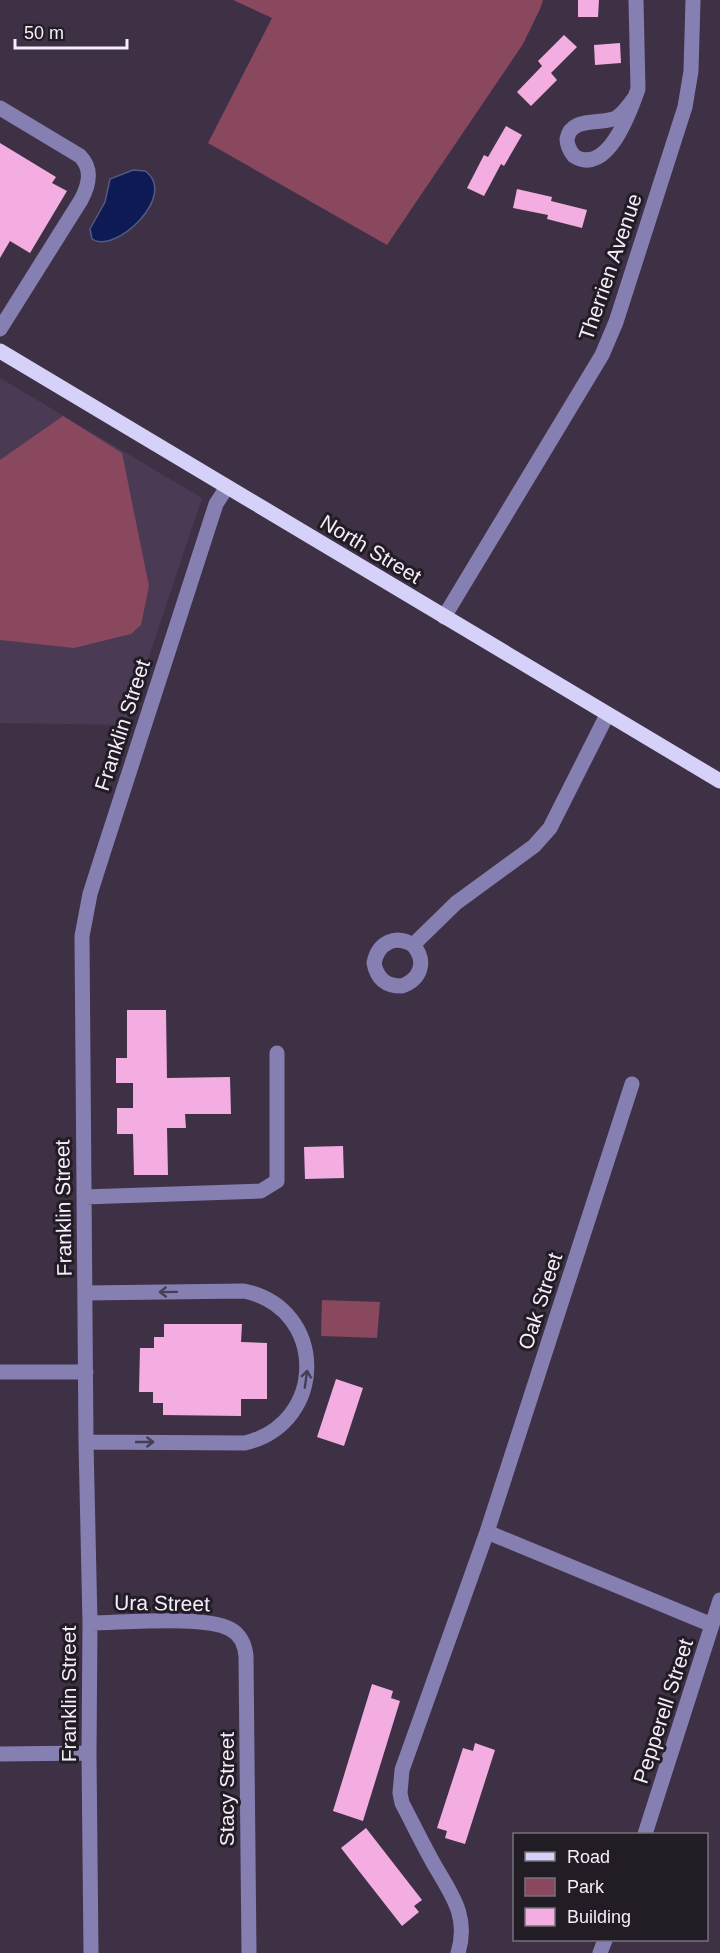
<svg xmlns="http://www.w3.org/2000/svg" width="720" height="1953" font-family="Helvetica,sans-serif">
<rect width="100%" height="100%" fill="#3e3146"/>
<path fill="#4a3a54" d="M0,378l202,120 -76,227 -126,-2z"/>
<path fill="#89485e" d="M233,0h310l-3,9 -17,35 -136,201 -179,-102 64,-125z
M63,416l59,37 27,133 -8,39 -10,9 -57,14 -74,-8v-180z
M322,1300l58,2 -3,36 -56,-2z"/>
<path fill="#0d1a53" stroke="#535985" stroke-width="1.5" d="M133,170l12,1c34,24 -30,84 -53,68l-2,-10 15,-27 5,-23z"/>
<path fill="#f3ade1" d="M578,0h21l-1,17h-20z
M564,35l13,12 -26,26 6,7 -26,26 -14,-14 25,-26 -4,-5z
M620,43l1,20 -26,2 -1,-20z
M506,126l16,9 -18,31 -3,-2 -17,32 -17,-8 17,-33 4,2z
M0,143l56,34 -4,6 15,8 -37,62 -20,-12 -10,17z
M517,189l35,8 -1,4 36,9 -5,18 -35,-9 1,-4 -35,-7z
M127,1010h39l1,68 63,-1 1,37h-46l1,14h-19l1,47h-34l-1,-41h-16v-26h16v-25h-17v-25h11z
M343,1146l1,32 -39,1 -1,-32z
M164,1324h78l-1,18 26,1v56h-26v17l-78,-1v-12h-10v-11h-14l1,-44h14v-11h10z
M336,1379l27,9 -19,58 -27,-9z
M372,1684l21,7 -2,7 9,3 -37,120 -30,-10z
M475,1743l20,7 -30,94 -20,-6 2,-7 -10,-3 26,-80 10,3z
M366,1828l56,72 -8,6 5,6 -17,14 -61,-78z"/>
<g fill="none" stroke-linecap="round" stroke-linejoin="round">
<path stroke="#867fb1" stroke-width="15" d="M635,97c-6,8 -11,16 -19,21 -15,7 -45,-2 -49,21 0,7 3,12 7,17 33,21 56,-44 64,-67l-2,-89
M0,108l80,48c13,13 9,29 1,44l-81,129
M444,617l158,-262 14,-33 69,-215 6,-36 2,-71
M413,945c14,16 8,34 -11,41 -16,0 -25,-7 -28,-23 4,-20 21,-29 39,-18l43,-42 78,-57 16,-18 57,-113
M84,1197l177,-6 16,-10v-128
M85,1293l159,-2c83,17 84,132 1,152l-159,-1
M0,1372h86
M487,1532l225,93
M90,1623c31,0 116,-8 140,6 10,5 15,16 16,27l3,297
M0,1754l89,-1
M645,1834l75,-234
M91,1953l-2,-200 1,-130 -4,-181 -4,-506 8,-42 14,-44 112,-346 11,-17
M458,1953c11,-36 -6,-58 -23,-87 -12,-21 -22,-42 -33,-63l-2,-10 2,-23 85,-238 145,-448
M600,1953l5,-13"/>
<path stroke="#d5d1f9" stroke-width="15" d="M0,351l720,430"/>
</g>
<defs><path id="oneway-shaft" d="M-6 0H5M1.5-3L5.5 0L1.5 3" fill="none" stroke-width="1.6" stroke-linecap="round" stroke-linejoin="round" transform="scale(1.5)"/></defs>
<g stroke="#453f56">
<use href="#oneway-shaft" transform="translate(168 1292) rotate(179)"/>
<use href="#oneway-shaft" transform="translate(306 1379) rotate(-82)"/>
<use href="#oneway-shaft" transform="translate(145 1442)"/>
</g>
<g text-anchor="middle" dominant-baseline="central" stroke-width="6" stroke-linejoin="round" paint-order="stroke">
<g font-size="21" fill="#f6edfb" stroke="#221c25">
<text transform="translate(610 267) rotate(-71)">Therrien Avenue</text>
<text transform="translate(371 549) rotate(31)">North Street</text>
<text transform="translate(122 725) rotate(-72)">Franklin Street</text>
<text transform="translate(63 1208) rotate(-91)">Franklin Street</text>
<text transform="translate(540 1301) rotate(-72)">Oak Street</text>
<text transform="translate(162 1603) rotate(1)">Ura Street</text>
<text transform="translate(68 1694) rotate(-90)">Franklin Street</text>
<text transform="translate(663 1711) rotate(-72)">Pepperell Street</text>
<text transform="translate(226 1789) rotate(-90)">Stacy Street</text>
</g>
</g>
<rect x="513" y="1833" width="195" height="108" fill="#221c25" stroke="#77707b" stroke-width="1.5"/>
<rect x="525" y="1852" width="30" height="9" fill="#d5d1f9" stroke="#77707b" stroke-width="1.5"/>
<text x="567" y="1863" font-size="18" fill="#f6edfb">Road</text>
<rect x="525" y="1878" width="30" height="18" fill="#89485e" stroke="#77707b" stroke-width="1.5"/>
<text x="567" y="1893" font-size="18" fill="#f6edfb">Park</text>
<rect x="525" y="1908" width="30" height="18" fill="#f3ade1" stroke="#77707b" stroke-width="1.5"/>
<text x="567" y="1923" font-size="18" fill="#f6edfb">Building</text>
<path d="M15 39v9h112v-9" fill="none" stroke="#f6edfb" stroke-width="3"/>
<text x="24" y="39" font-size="18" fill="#f6edfb" stroke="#221c25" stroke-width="4.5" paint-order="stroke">50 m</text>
</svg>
